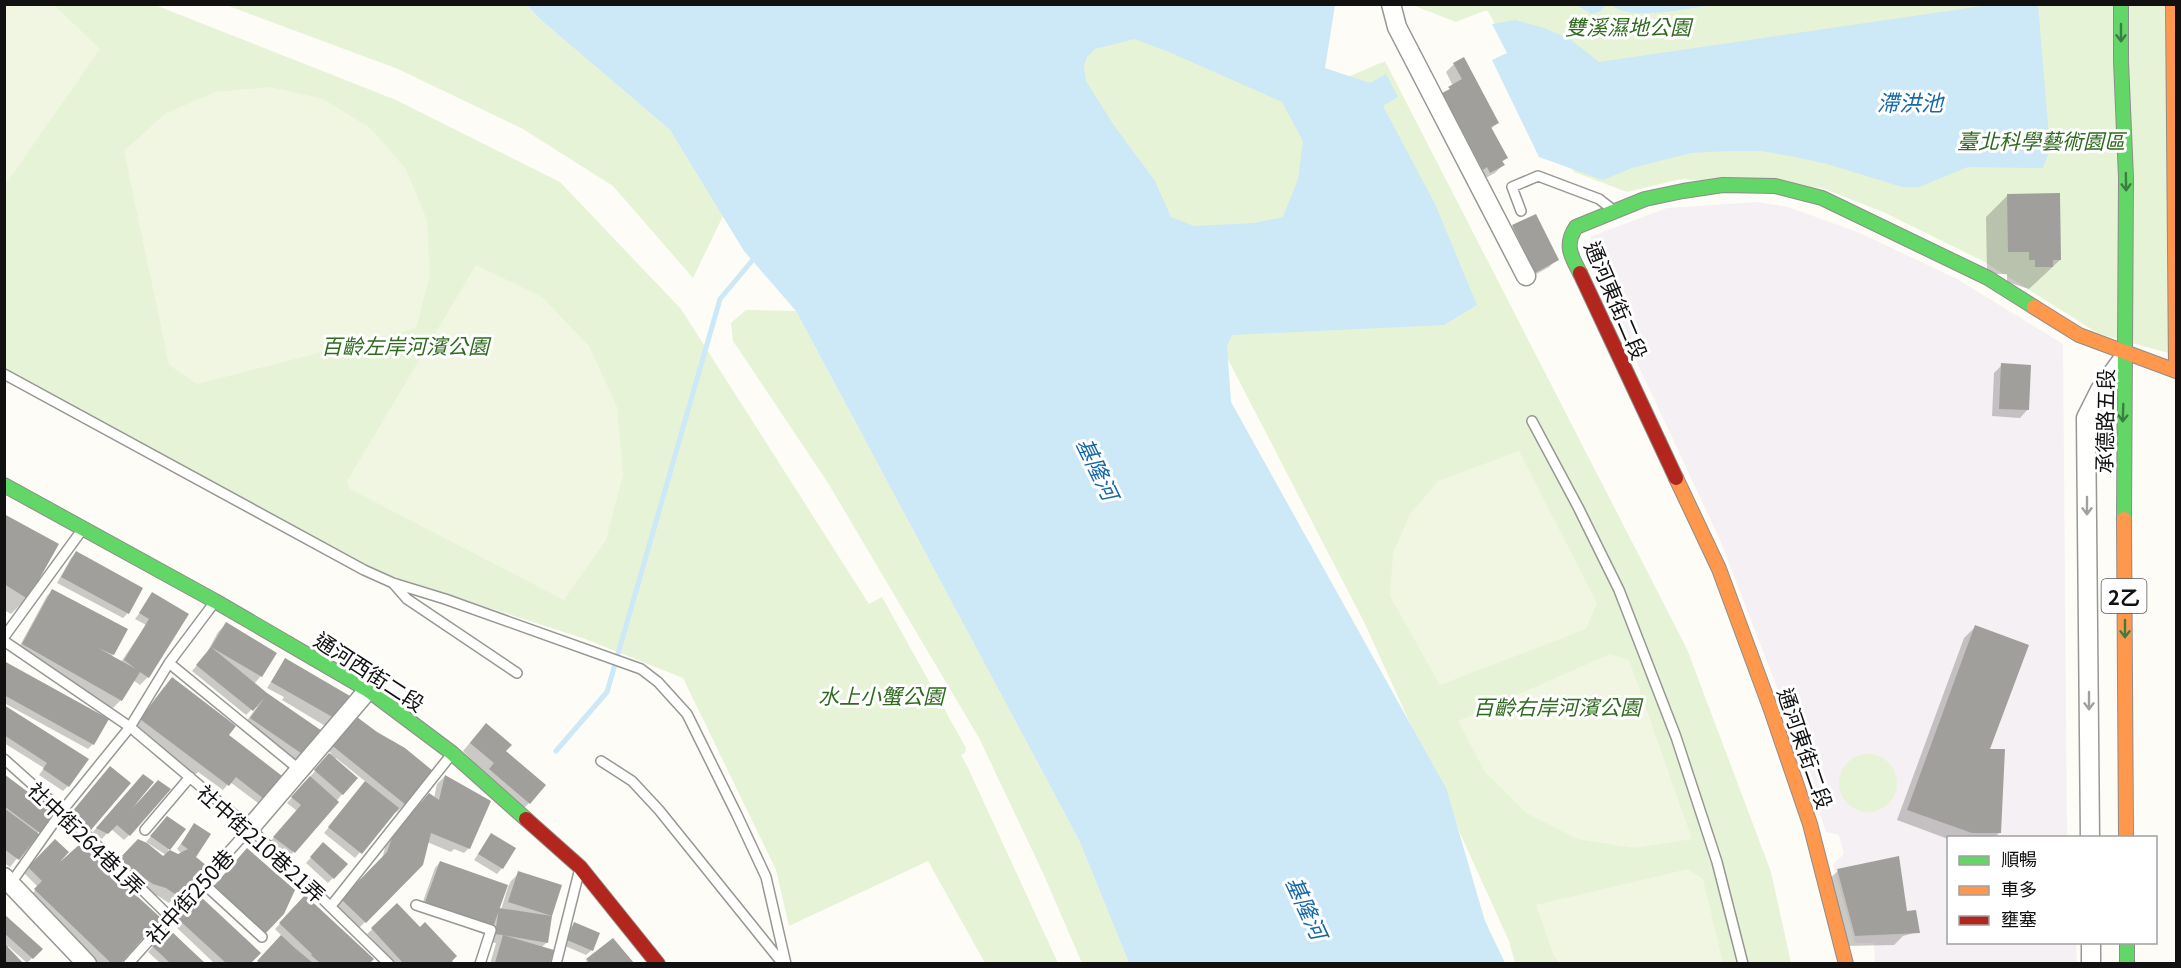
<svg xmlns="http://www.w3.org/2000/svg" width="2181" height="968" font-family="Georgia,'Noto Sans TC',serif">
<rect width="100%" height="100%" fill="#fdfcf7"/>
<path fill="#f5f0f3" d="M1758,202l30,5 72,26 97,46 106,65 4,493 -119,1v104l128,1 1,20h-202l-1,-20h-19l-22,-79 11,-10 -5,-19 -13,-3 -41,-124 -65,-168 -136,-291 8,-13 75,-28z"/>
<path fill="#e7f3d7" d="M4,5h151l241,95 164,82 121,127 188,295 13,-7 84,151 -1,2 1,2 -5,3 7,13 90,195h-73l-57,-102 -139,65 -13,-56 -93,-192 -98,-39 -221,-72 -359,-194z
M226,5h301l14,15 129,110 53,86 -30,62 -80,-92 -90,-57 -125,-60z
M1412,5h764v350l-77,-21 -116,-73 -100,-49 -61,-24 -141,-9 -54,13 -53,-20 -86,-161h-4l-28,11z
M1142,31l183,56 60,-26 302,588 84,223 20,91h-276l-6,-22 -144,-317 -291,-562 30,-20z
M746,310l50,1 283,529 50,123h-47l-39,-90 -64,-135 -151,-255 -95,-142 -2,-18z
M1839 783a29 29 0 1 1 58 0a29 29 0 1 1-58 0Z"/>
<path fill="#f0f6e1" d="M5,4l49,1 46,44 -95,136z
M270,87l53,12 47,29 36,41 21,51 3,55 -14,53 -219,56 -28,-19 -45,-214 41,-37 50,-22z
M476,265l66,32 47,49 28,61 6,68 -17,65 -42,60 -214,-111 -3,-8z
M1519,451l78,152 -11,26 -146,56 -50,-89 3,-43 17,-39 28,-33z
M1610,654l19,6 63,179 -58,9 -57,-9 -51,-26 -41,-41 -27,-51z
M1688,869l15,10 20,84 -162,1 -7,-8 -18,-51z"/>
<path fill="#cde8f7" fill-rule="evenodd" d="M1996,4l42,1 12,144 -7,19 -75,-1 -49,20h-17l-75,-23 -32,-7 -34,-6h-32l-38,2 -59,15 -29,12 -64,-23 -47,-97 15,-7 -15,-29 23,-4 29,8 26,11 29,23z
M527,5h808l-10,63 45,15 16,-9 12,23 -15,9 52,98 42,101 -33,20 -212,10 -5,11 4,56 215,386 39,133 20,42h-376l-50,-123 -283,-529 -52,-60 -74,-121 -129,-110zM1134,39l35,13 113,50 21,39 -5,38 -15,38 -29,6 -60,3 -23,-9 -16,-36 -42,-57 -27,-43 -2,-15 3,-9 8,-8z
M1605,5l-5,7 -9,2 -15,-9z
M1612,5h100c-23,3 -83,17 -100,0z"/>
<path fill="#0003" fill-rule="evenodd" d="M1454,64l43,59 -6,6 15,29 -5,5 2,2 -8,8 -13,7 -47,-78 18,-16 -7,-14z
M2008,195l52,65 -31,29 -22,-7v-8h-20l-1,-57z
M1535,216l22,43 -8,8 -23,13 -22,-45 8,-8z
M2002,365l26,44 -8,9 -28,-2 2,-43z
M4,516l23,82 -16,16 -7,-4z
M76,553l52,60 -5,5 -66,-35 14,-25z
M52,591l61,64 -2,2 10,5 25,-37 -11,-6 18,-25 -5,83 -8,8 -7,-5 -12,20 -8,8 -57,-32 2,-4 -40,-23 29,-53z
M226,624l35,52 -7,8 69,49 -24,32 -56,-39 14,-19 -2,-1 -9,9 -54,-44 13,-15 13,-24z
M1975,627l13,124 12,81 -6,6 -46,1 -51,-19 67,-182z
M285,660l63,37 -21,30 -45,-27 2,-3 -17,-9z
M4,663l89,81 -5,5 -84,-46z
M164,687l120,92 -22,27 -32,-24 -7,8 -25,-18 -3,3 -62,-47z
M4,707l64,79 -5,5 -24,-16 5,-7 -40,-25z
M353,716l78,56 -26,32 -8,8 -2,-1 -40,47 -31,-25 42,-51 -30,-24 -1,2 21,18 -67,79 -20,-14 28,-32 -10,-8 44,-50 -6,-4z
M478,733l26,18 25,52 -8,8 -58,-60z
M105,773l-15,56 -5,5 -18,-15z
M4,776l50,37 -44,54 -6,-4z
M445,776l24,72 -5,5 -10,-4 -3,3 -24,-10 -5,23 -65,65 -23,-22 48,-49 4,-15 35,-41 13,-5 3,-14z
M138,781l-3,22 2,1 -8,31 -5,5 -13,-11 -9,10 -10,-6z
M162,823l21,6 -15,21 10,6 4,-2 -5,-5 18,-24 -3,55 -23,23 -11,-7 -14,-4 -32,-24 26,-27 25,17 3,-3 -20,-13z
M491,835l11,33 -5,6 -23,-14z
M55,841l-6,29 87,76 -17,18h-24l-64,-69 7,-8 -14,-14z
M323,844l23,20 -18,19 -22,-20z
M440,862l68,25 3,-6 8,-8 41,13 -9,30 -4,26 -6,6 11,3 -4,13h-58l6,-21 -8,-1 2,-15 -7,7 -29,-11 1,-3 -34,-13 14,-39zM506,886l2,1 -7,23 -4,-1z
M1838,871l68,40 12,21 -15,4 -9,9 -50,1 -17,-65z
M305,897l67,62 -4,5h-112l26,-28 -7,-7z
M200,898l58,55 -9,11h-34l-41,-39z
M397,906l53,55 2,3h-63l-2,-3 3,-3 -23,-24z
M4,916l37,33 -14,14 -19,-17 -1,2 14,16h-17z
M574,924l18,26 -6,5 -23,-10 6,-16z
M168,931l35,33h-43l-2,-3 -10,-9z
M613,940l19,24h-48l3,-4z"/>
<g fill="none" stroke-linecap="round" stroke-linejoin="round">
<path stroke="#cde8f7" stroke-width="5" d="M556,751l51,-59 113,-393 37,-44"/>
</g>
<path fill="#a19f9c" d="M1464,57l35,66 -8,4 17,31 -6,3 3,4 -15,8 -3,-6 -4,3 -41,-77 8,-4 -2,-2 14,-8 -9,-16z
M2060,193l1,67h-8v7h-18v-7h-6v-8h-21l-1,-58z
M1536,214l23,46 -24,13 -23,-48z
M2001,363l30,2 -2,45 -30,-1z
M4,514l55,30 -31,55 -24,-15z
M76,551l67,37 -14,26 -68,-37z
M52,589l76,40 -14,26 -16,-7 38,21 -12,-9 25,-41 -10,-6 13,-21 37,22 -40,64 -9,-6 -18,29 -100,-57z
M226,622l51,31 -15,24 -51,-30 56,46 58,40 -17,25 -58,-40 15,-21 -12,14 -57,-46 15,-18z
M1975,625l54,20 -39,104h15l-4,84h-29l-65,-23z
M285,658l65,38 -14,23 -65,-37z
M4,661l105,58 -15,26 -90,-50z
M172,677l64,49 -7,9 57,44 -18,23 -32,-25 -7,9 -89,-67z
M4,705l85,54 -20,28 -26,-18 4,-6 -43,-28z
M353,714l24,18 28,16 28,23 -27,34 -77,-62z
M486,723l26,22 -6,6 40,34 -16,19 -41,-35 5,-6 -24,-20z
M329,753l29,25 -15,17 -29,-25z
M110,766l21,17 -40,47 -20,-17z
M4,774l52,39 -16,20 -36,-27z
M143,774l11,8 -24,29 28,-31 13,9 -41,47 -13,-11 -9,9 -12,-6z
M445,775l46,26 -21,48 -39,-16 -8,32 -57,58 -25,-24 46,-47 6,-17 36,-42 10,7z
M310,776l29,26 -44,51 -22,-16 28,-32 -10,-8z
M365,781l34,27 -37,46 -34,-27z
M4,808l35,26 -20,26 -15,-11z
M167,816l19,13 -16,21 8,4 10,-5 -7,-5 13,-21 17,11 -15,23 11,9 -29,30 -12,-8 -13,-4 -35,-24 20,-21 9,4 16,13 7,-6 -20,-14z
M491,833l25,15 -13,21 -25,-15z
M55,839l14,13 -9,10 20,-18 81,74 -40,45h-10l-77,-74 8,-8 -14,-14z
M323,842l25,22 -14,15 -24,-22z
M247,848l48,42 -11,24 -20,21 -51,-48z
M1899,856l8,55 9,-1 4,23 -65,3 -18,-67z
M440,861l68,24 -15,42 -68,-25z
M518,871l44,14 -10,31 -44,-14z
M305,895l69,64 -4,4h-50l-9,-8 1,-1 -33,-31z
M200,896l61,57 -10,10h-25l-48,-44z
M397,903l23,24 5,-5 32,34 -5,5 2,2h-51l-32,-35z
M499,908l53,8 -4,27 -45,-8 51,15 -4,13h-55l8,-28 -8,-1z
M4,914l39,35 -10,10 -29,-26z
M574,922l26,11 -7,18 -26,-11z
M168,928l22,21 15,14h-35l-18,-17z
M281,935l15,14 17,14h-53l-3,-2z
M613,938l21,25h-44l-4,-4z
M4,943l19,20h-19z"/>
<g fill="none" stroke-linecap="round" stroke-linejoin="round">
<g stroke="#979795" stroke-width="12">
<path id="lane" d="M1521,211l-9,-24 26,-11 61,23 13,10
M4,374l360,196 29,13 52,16 196,70 17,13 29,32 50,101 29,62 20,87
M1532,421l46,86 41,83 57,147 41,125 26,102
M393,583l14,16 110,74
M4,637l78,-107
M4,641l126,86 120,101 139,136
M169,663l132,108
M4,759l58,52 108,106
M601,761l31,20 27,29 124,154
M145,830l45,-53
M202,882l60,55
M11,883l51,-72 68,-84 39,-64 45,-60
M416,905l75,25 -11,34
M331,906l120,-151
M128,964l122,-136
M556,964l23,-92"/>
</g>
<g stroke="#979795" stroke-width="21">
<path id="street" d="M1391,4l6,23 129,249
M250,828l118,-138
M2090,838l-4,-420 14,-28 25,-34
M4,877l83,87
M2091,942v22"/>
</g>
<g stroke="#8e8d8b" stroke-width="16">
<path id="fast" d="M2121,4v57l5,117 -2,341
M1580,273c-9,-17 -16,-28 -4,-46l69,-28 38,-8 40,-6 52,1 47,12 166,80 46,29
M4,485l211,116 153,89 84,63 74,66
M2127,942v22"/>
</g>
<g stroke="#8e8d8b" stroke-width="16">
<path id="slow" d="M2173,4l3,367
M2034,307l45,28 97,36
M1676,478l43,91 51,138 40,117 36,140
M2124,519l2,319"/>
</g>
<g stroke="#8e8d8b" stroke-width="16">
<path id="jam" d="M1580,273l96,205
M526,819l54,48 78,97"/>
</g>
<use href="#lane" stroke="#fffffe" stroke-width="9"/>
<use href="#street" stroke="#fffffe" stroke-width="18"/>
<use href="#fast" stroke="#63d668" stroke-width="14"/>
<use href="#slow" stroke="#ff974d" stroke-width="14"/>
<use href="#jam" stroke="#b3261e" stroke-width="14"/>
</g>
<defs><path id="oneway-shaft" d="M-6 0H5M1.5-3L5.5 0L1.5 3" fill="none" stroke-width="1.6" stroke-linecap="round" stroke-linejoin="round" transform="scale(1.5)"/></defs>
<g stroke="#3e7d41">
<use href="#oneway-shaft" transform="translate(2121 33) rotate(90)"/>
<use href="#oneway-shaft" transform="translate(2126 182) rotate(89)"/>
<use href="#oneway-shaft" transform="translate(2123 413) rotate(92)"/>
<use href="#oneway-shaft" transform="translate(2125 629) rotate(90)"/>
</g>
<g stroke="#a0a09f">
<use href="#oneway-shaft" transform="translate(2087 506) rotate(90)"/>
<use href="#oneway-shaft" transform="translate(2089 701) rotate(90)"/>
</g>
<g text-anchor="middle" dominant-baseline="central" stroke-width="6" stroke-linejoin="round" paint-order="stroke">
<rect fill="#fff" stroke="#585858" stroke-width="1.5" x="2101.5" y="579" width="45" height="34" rx="4.5"/>
<g font-size="20" font-weight="bold" fill="#111">
<text x="2124" y="596">2乙</text>
</g>
<g font-size="21" font-style="italic" fill="#2f6b1f" stroke="#fff">
<text x="1628" y="26">雙溪濕地公園</text>
<text x="2041" y="140">臺北科學藝術園區</text>
<text x="405" y="345">百齡左岸河濱公園</text>
<text x="881" y="695">水上小蟹公園</text>
<text x="1557" y="706">百齡右岸河濱公園</text>
</g>
<g font-size="21" fill="#111" stroke="#fff">
<text transform="translate(1617 300) rotate(67)">通河東街二段</text>
<text transform="translate(2104 421) rotate(-89)">承德路五段</text>
<text transform="translate(370 671) rotate(33)">通河西街二段</text>
<text transform="translate(1806 748) rotate(71)">通河東街二段</text>
<text transform="translate(87 838) rotate(44)">社中街264巷1弄</text>
<text transform="translate(262 843) rotate(42)">社中街210巷21弄</text>
<text transform="translate(189 896) rotate(-48)">社中街250巷</text>
</g>
<g font-size="22" font-style="italic" fill="#1768a6" stroke="#fff">
<text x="1910" y="101">滯洪池</text>
<text transform="translate(1099 468) rotate(64)">基隆河</text>
<text transform="translate(1308 907) rotate(65)">基隆河</text>
</g>
</g>
<rect width="2181" height="968" fill="none" stroke="#111111" stroke-width="12"/>
<rect x="1947" y="836" width="210" height="108" fill="#ffffff" stroke="#a0a0a0" stroke-width="1.5"/>
<rect x="1959" y="856" width="30" height="9" fill="#63d668" stroke="#a0a0a0" stroke-width="1.5"/>
<text x="2001" y="866" font-size="18" fill="#111111">順暢</text>
<rect x="1959" y="886" width="30" height="9" fill="#ff974d" stroke="#a0a0a0" stroke-width="1.5"/>
<text x="2001" y="896" font-size="18" fill="#111111">車多</text>
<rect x="1959" y="916" width="30" height="9" fill="#b3261e" stroke="#a0a0a0" stroke-width="1.5"/>
<text x="2001" y="926" font-size="18" fill="#111111">壅塞</text>
</svg>
